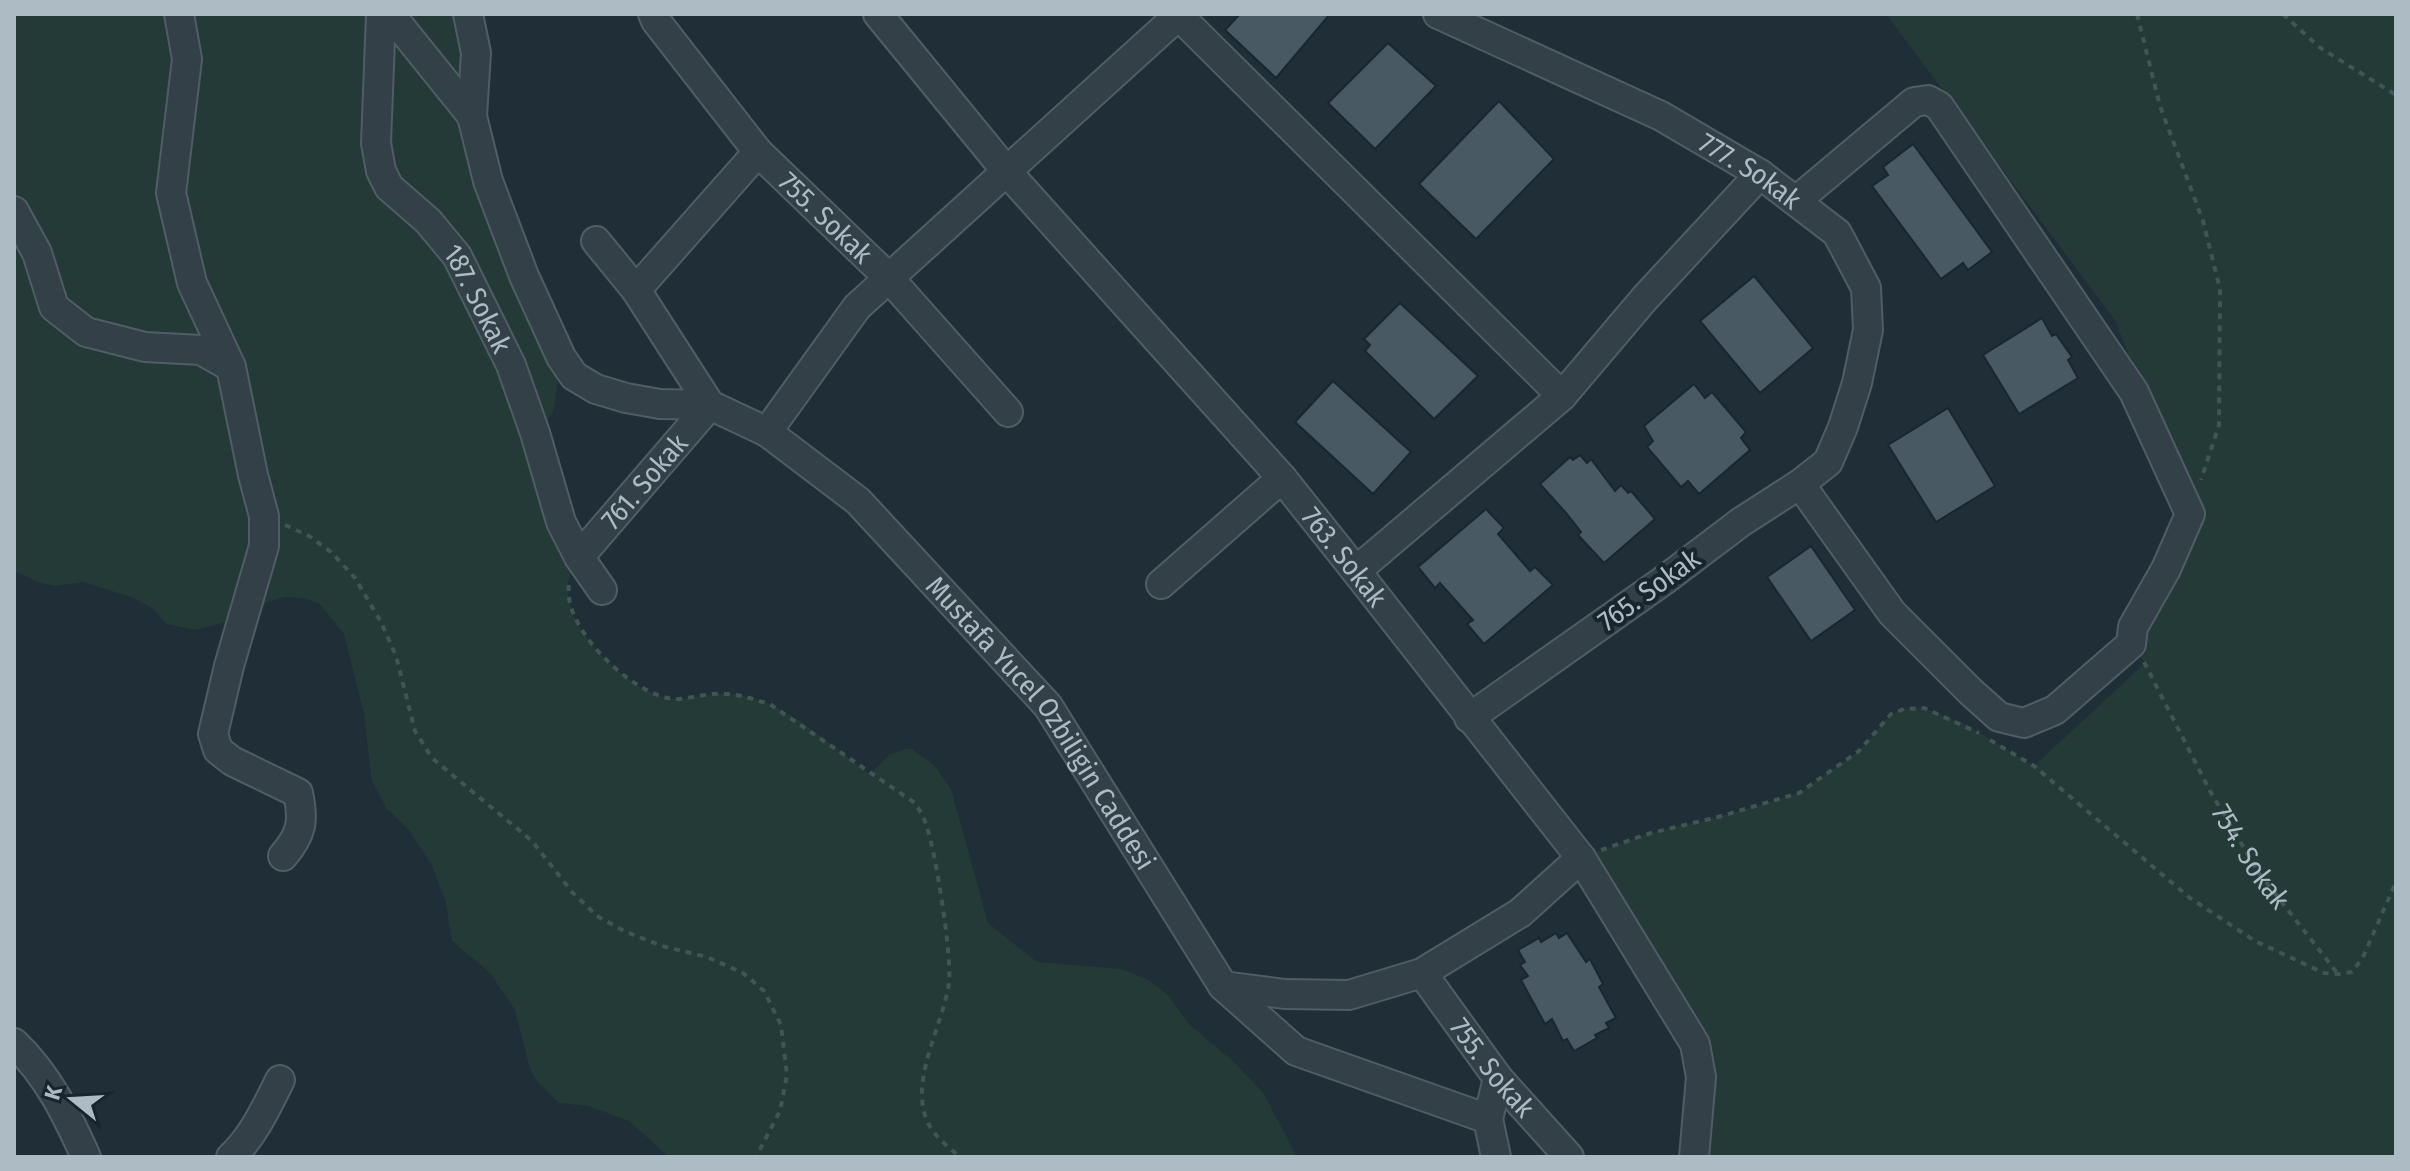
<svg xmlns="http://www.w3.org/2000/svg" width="2410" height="1171" font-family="'Fira Sans Condensed',sans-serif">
<rect width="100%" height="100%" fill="#202e37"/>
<path fill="#233a37" d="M14,14h445l13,102 89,241 -7,53 -10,15 35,132c-6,11 -12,22 -11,34 0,41 61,99 99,107 13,3 25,-2 37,-3 22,-4 44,0 65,9 36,17 69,47 101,70l20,-20 20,-6 24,17 17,24 37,134 49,39 84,7 28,11 20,16 19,27 47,40 29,31 33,63h-628l-40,-36 -41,-15 -29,-3 -20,-19 -9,-15 -15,-59 -25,-37 -38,-32 -6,-38 -15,-39 -23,-35 -21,-20 -15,-28 -8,-67 -20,-80 -24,-30 -17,-6 -19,-1 -19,6 -4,10 -66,17 -29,-6 -14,-16 -21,-11 -48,-15 -28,4 -15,-3 -26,-12z
M1886,14h510v1143h-702l7,-80 -120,-219 69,-25 68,-16 81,-24 60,-42 32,-37 13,-5 20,-1 41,16 69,42 111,-103 -14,-19 59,-130 -75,-194z"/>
<path fill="#485963" stroke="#1b262e" stroke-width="2" d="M1240,14h90l-54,64 -51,-48z
M1388,43l48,43 -61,63 -47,-46z
M1499,101l55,58 -78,80 -57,-55z
M1913,144l79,108 -24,18 -5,-7 -22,16 -69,-93 16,-11 -5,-8z
M1754,276l59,72 -53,45 -60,-72z
M1400,303l78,73 -44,43 -69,-68 5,-6 -6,-6z
M2042,318l10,18 4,-2 16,23 -4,3 10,18 -59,36 -36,-59z
M1333,381l78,71 -38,42 -78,-72z
M1694,384l11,14 7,-6 34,40 -5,6 9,12 -51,44 -11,-13 -7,6 -34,-40 6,-6 -9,-15z
M1948,408l47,78 -59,36 -48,-77z
M1580,455l7,8 4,-4 24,32 6,-6 7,8 3,-2 24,28 -51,44 -26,-28 3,-3 -15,-19 -26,-29 30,-27 3,3z
M1486,509l18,19 -6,6 32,37 5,-4 18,18 -69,59 -17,-20 6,-4 -33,-37 -5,5 -17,-21z
M1811,546l44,64 -44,31 -44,-64z
M1556,933l3,5 8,-5 19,29 4,-3 13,25 -4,3 17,31 -10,5 3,5 -14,7 2,3 -23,13 -7,-12 -4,2 -11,-22 -7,5 -24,-44 7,-4 -8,-11 5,-3 -7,-12 21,-12 2,4z"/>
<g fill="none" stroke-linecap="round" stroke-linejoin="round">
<g stroke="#515d65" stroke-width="32">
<g id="minor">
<path d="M179,14l8,45 -16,134 21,90 39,84 22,108 11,41v30l-35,120 -16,68 5,16 14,11 66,32c6,28 4,41 -15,63"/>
<path id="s2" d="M381,14l-5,129 5,28 8,16 39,34 29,35 54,109 24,68 26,89 18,35 23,33"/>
<path d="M390,14l82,102"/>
<path d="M468,14l8,39 -4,63 16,65 36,95 37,81 13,19 22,13 30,9 34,6 50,1"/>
<path id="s3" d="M653,14l3,7 102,131 131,126 119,134"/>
<path id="s4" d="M878,14l130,159 274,305 74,93 225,287 114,186 6,33 -7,80"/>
<path d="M1177,14l385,382"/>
<path id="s5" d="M1438,14l223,102 99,58 77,59 29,55 2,42 -11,53 -14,44 -15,35 -28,22 -59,38 -78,59 -194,137"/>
<path d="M1796,201l118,-99 14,-2 11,6 195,286 56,122 -24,55 -33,58 -2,17 -76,66 -31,13 -25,-6 -28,-25 -79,-79 -92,-129"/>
<path d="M14,211l23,42 17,54 32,25 59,15 56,3 30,17"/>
<path id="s6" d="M596,241l40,49 74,115 57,27 91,69 190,205 175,280 73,65 192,68 10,-41"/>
<path d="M636,290l122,-138"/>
<path d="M767,432l90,-125 323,-293"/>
<path id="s7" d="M579,557l131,-152"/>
<path d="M1356,571l206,-175 83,-98 115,-124"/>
<path d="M1161,584l121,-106"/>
<path id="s8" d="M1422,973l76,105 71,79"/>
<path d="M1223,986l62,8 64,1 73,-22 98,-60 61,-55"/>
<path d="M14,1043c34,32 53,72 72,114"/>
<path d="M1488,1119l8,38"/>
<path d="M231,1157c22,-20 36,-51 49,-77"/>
</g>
</g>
<g stroke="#415654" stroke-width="4" stroke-dasharray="6 6" stroke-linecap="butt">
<path d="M2137,14l23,92 43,115 17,68 -1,136 -18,55"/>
<path d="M2283,14l36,33 77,48"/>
<path d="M285,525l24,11 22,16 24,26 26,44 15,34 19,75 17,27 100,83 40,51 25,24 27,15 38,15 45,11 36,16 21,18 17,34 6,50 -7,36 -24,46"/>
<path d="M569,585c-7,42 60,106 99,113 13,3 25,-2 37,-3 24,-4 44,2 66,10l144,98c3,5 7,10 9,16 11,24 28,137 25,164 -6,44 -46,107 -16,148 7,10 18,18 27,26"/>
<path id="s1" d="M2144,662l66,129 49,82 79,101"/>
<path d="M1990,740l44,26 156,132 65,43 69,32 14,1 14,-2 11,-15 33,-75"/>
<path d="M1601,850l50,-17 67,-16 81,-24 60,-42 32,-37 13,-5 20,-1 55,25"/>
</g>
<use href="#minor" stroke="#334047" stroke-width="28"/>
</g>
<g text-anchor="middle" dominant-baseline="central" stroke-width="8" stroke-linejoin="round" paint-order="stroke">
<g font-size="28" fill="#adbbc4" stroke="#19242c">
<text stroke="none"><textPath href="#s5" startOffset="350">777. Sokak</textPath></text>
<text stroke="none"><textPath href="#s3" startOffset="268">755. Sokak</textPath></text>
<text stroke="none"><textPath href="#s2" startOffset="320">187. Sokak</textPath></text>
<text stroke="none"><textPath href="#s7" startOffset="100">761. Sokak</textPath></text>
<text stroke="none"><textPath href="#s4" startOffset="716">763. Sokak</textPath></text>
<text transform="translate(1649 590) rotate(-36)">765. Sokak</text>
<text stroke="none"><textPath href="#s6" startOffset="666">Mustafa Yucel Ozbiligin Caddesi</textPath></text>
<text stroke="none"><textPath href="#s1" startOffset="222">754. Sokak</textPath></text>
<text stroke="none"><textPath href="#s8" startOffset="118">755. Sokak</textPath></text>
</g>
</g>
<rect width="2410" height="1171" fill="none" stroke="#adbbc4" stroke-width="32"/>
<g transform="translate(72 1099) rotate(288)" stroke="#19242c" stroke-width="6" paint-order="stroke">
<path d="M0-6L14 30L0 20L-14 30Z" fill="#adbbc4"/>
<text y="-12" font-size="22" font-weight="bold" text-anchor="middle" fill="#adbbc4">K</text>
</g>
</svg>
